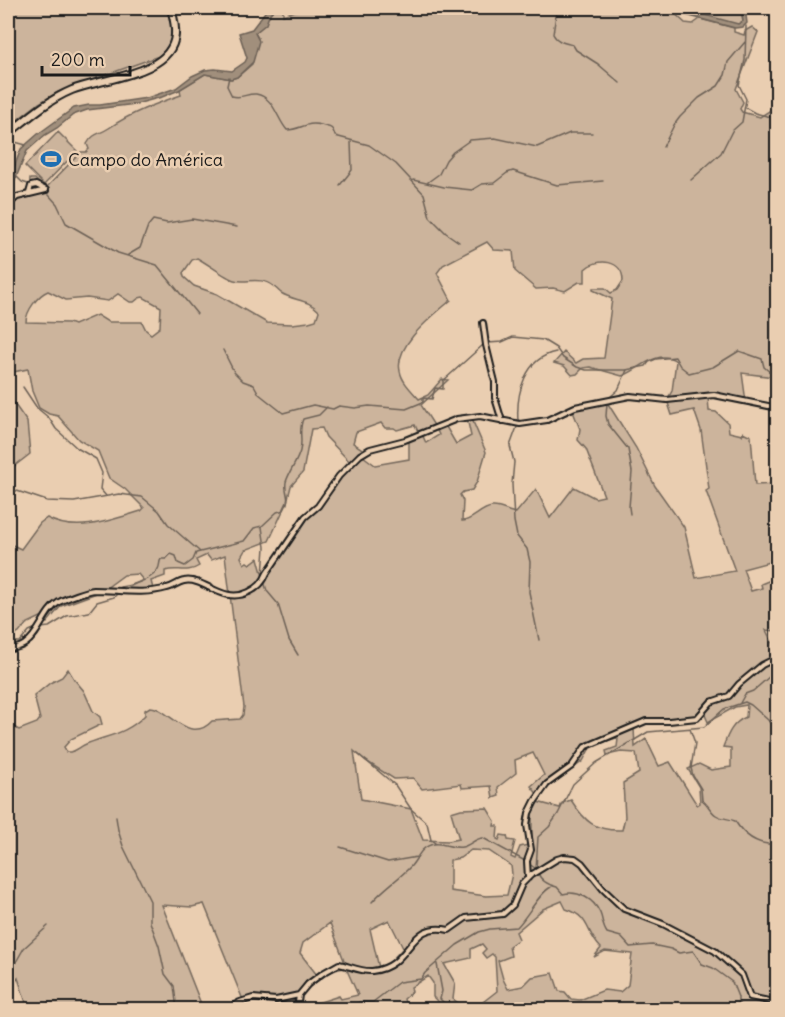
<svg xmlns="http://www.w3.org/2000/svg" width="785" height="1017" font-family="Delius,sans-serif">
<rect width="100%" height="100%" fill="#eaceb1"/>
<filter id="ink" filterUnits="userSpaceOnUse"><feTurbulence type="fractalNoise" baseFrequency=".0167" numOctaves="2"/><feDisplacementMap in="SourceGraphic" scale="12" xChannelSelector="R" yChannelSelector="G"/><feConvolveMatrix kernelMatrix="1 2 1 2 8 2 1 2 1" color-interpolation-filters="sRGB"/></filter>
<g filter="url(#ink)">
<path fill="#ccb49c" stroke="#74685c" stroke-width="1.5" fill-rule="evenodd" d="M8,8h161c6,18 5,35 -10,48l-101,36 -19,11 -31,24z
M275,8h8v7l21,-7h365l16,15 8,1 7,-5 34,9v4l10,3 1,-4 7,-4 6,5 -22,57 7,13 -3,7 2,3 18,5 17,-11v269l-3,2 -32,-4 4,29 -35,-7 -3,2 1,14 7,1 12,11 1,9 13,3 1,-3 8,4 4,49 22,-1v76l-34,9 8,22 11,-3 -1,-4 12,-5 4,11v41l-11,-1 12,25 -1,354h-303l23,-18 -2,-34 -3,-3 -6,4 -4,-5 4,-4 -4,-5 -11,5v9l-27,6 11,19 -2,16 13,10h-21l-12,-12v-14l-5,-7 -17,11 1,5 -8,7 2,8 -7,-2 -7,2v3l-75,-1v-6l22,-7 2,3 17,-4 -12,-27c-25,1 -38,28 -61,34 -11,3 -29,-2 -42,-2l-39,-96 -12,3 -30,-2 41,104h-175l-10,-31 -10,14v9v-275l2,-1 9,5 18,-7 3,-4 -6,-23 16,-13 12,-6 6,-8 6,10 10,12 9,20 7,6 2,7 -31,15 -7,8 2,5c8,1 12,-4 18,-7 23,-10 42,-10 61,-30v-5l5,-3c18,0 39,39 62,14l28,-2 3,-4 1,-8 -19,-152 -14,5 -4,-5 -11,5 3,6c-12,8 -22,1 -34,5v5l-14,5 2,8 -23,5 -11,-2 24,-12 -5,-6 -14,1 -22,16 -41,15 -14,17 -4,-7 -17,8 -7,9 -7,4 -4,-7v-87l13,6 19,-26 7,-5c29,16 65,2 94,-7l3,-3 -19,-19 -16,-11 -11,-27 -19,-11 -21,-24 -9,-2 -10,-6 -7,-17 -4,-22 -20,4v-176l21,-7 1,-11h5l10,10 36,-37h5l3,-3 -2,-5c6,-11 13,-10 22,-16 22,-15 46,-24 72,-33l-1,-6 25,-15 26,5 6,-2 15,-13 6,-26 -3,-5c12,-10 12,-18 20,-25zM487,242l7,8 19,1 2,20 21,18 17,-1 12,3 14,-9h6v-13c13,-12 38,-9 38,12l-6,9 -6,3 -6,-5h-12v2l19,9 -8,59 -21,1 -7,4 -12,-11 -10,11 10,3 8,9 5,-1 6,-6 7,-1 32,9c16,-5 35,-28 54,-15l-4,30 -5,9 5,15 22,-5 7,20 8,59 -3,2 29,80 -39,7 -12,-51 -29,-41 -19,-38 -31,-49 -33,10 8,20 -2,11 8,9 18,47 -9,2 -21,-11 -24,31 -14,-29 -20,24c-8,-1 -16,-7 -24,-6 -11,1 -20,14 -30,14l1,-20 -3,-6 3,-3 9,-2 5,-8 9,-30 -15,-35 -4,1 4,18 -15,8 -11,-19 -9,3 3,7 -13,8 -4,-9 13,-7 -14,-22 27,-25 -6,-1 -14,16 -9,4c-7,-8 -17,-17 -19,-28 -6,-26 34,-56 51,-71l-14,-27 6,-8zM197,258c10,5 29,20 37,22 10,3 22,-2 32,2 7,2 10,7 15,11 13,8 27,6 38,18l-3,9 -7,2 -17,2 -25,-1 -50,-29 -23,-8 -10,-9 -1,-4 9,-13zM48,291l18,9 21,-2 21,3 10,-7 12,8h4l5,-4 4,-1 18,10 -1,20 -9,7 -5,-4 -4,-8h-34l-11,-7 -23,10 -5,-2 -43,-1c0,-11 12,-27 22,-31zM381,423l4,5h9l3,2 18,-5 4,9 -10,5v20l-34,6 -12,-9 1,-6 -11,-7 3,-11zM322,428l4,9 25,26 -33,43 -9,8 -38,57 -6,13 -7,-26 -8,6 -3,-2 -3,2 -3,-7 4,-7 24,-9 18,-39 4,-16 12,-14 8,-43zM747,705l-1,12c-14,6 -18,17 -23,30l8,1v19l-20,3 -12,-6 -11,5 11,18 1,16 -3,2 -27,-43 -11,4 -13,-27 -11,8 -1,-18c21,-14 56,-1 71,-14l3,7 27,-15zM616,738l2,1 -1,8 -11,4 1,4 14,-3 15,1 3,20 -16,10 2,34 -3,13c-27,1 -37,-8 -51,-30l-9,3 -2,5 -23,-6 -5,12v30l-12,3 -5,12 -4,-2 4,-16 -7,-1 -1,-4 -6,-1 -2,5 -2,-1 1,-13h-4l1,-5 -8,-13 -26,1 -10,3 8,27 -11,2 -25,-1 -12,-31 -50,-10 -7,-48 12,10 28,18 19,-1 9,11 39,-5 1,4 29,-2 2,12 6,-2 -1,-9 18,-14 -1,-13 18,-7 11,22 -13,11 7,9 45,-34 8,-15zM471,850l18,1 22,15 1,8 -5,21 -21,1 -36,-5v-31l10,-2zM562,901l4,8c25,8 19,23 35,39l-7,9 11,-6 27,3 -4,31 -8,7 -16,-2 -24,10 -9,-1 -6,-7 -6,-1 -6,-18 -21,4 -9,9 -15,3 -5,-10 -5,-18 13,-5 -2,-10 10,-7 -3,-7 27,-23zM389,920l14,28 -14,15 -10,5 -9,-39zM330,923l15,40 -9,2 -19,10 -17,-22 3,-10z
M683,8h58l2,13 -3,3h-5l-49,-13z
M58,132l19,19 -33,34 -19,-19z
M8,395l19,27 3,32 -22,17z"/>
<path fill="#a18f7c" stroke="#6c6156" stroke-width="1.5" d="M268,8h7l-5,5 -4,11 -11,9 4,8 -6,21 -16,15 -6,2 -26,-5 -26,16 -17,7 -26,7 -49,6 -14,5 -16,13 -12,7 -18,16 -19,46v-14l13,-34 17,-15 36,-26 15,-3h11l47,-7 29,-10 16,-12 13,-6 10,-1 17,2 13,-9 2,-4 -8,-25 13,-4z
M679,8l59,16 5,-3 -2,-13h4l2,15 -4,4 -8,1 -53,-14z"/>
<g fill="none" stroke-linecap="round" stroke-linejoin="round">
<path stroke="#6c6156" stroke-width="1.5" d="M557,8l-4,26c4,8 12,9 20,11l3,5 22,14 22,19
M229,77l-2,9 5,10c10,3 15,-3 24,-2 18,3 21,25 31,36 14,0 19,-9 34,-5 8,3 11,0 14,11l34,9 27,19 28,30 6,23 16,16 13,9
M746,108l9,5 23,6
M8,146l7,-4 11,3
M663,147l11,-22 6,-8 19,-19 19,-12 7,-11 3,-13 17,-20
M17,177l5,5 9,3
M413,180l31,7 28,3 10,-6 12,-1 13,-10 6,-2 44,14 46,-4
M691,180l30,-27 11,-22 10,-9 4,-23 -7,-14 6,-25 1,-34
M428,182l11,-8 7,-14 7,-8 17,-12 25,-2 42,9 33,-14h22
M340,185l12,-15 -1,-28
M48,194l9,10 9,19 52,30 39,12 40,49
M128,255l12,-7 8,-22 5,-6 14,3 25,-4 45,8
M488,343l14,-1 11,-5 30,3 13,8 7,10 14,9 9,3h40l20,-4 3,-4 7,-3 19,-2 5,9 9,7 24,-6 26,-16 23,8 2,8 8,7 6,-1
M223,350l11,22 9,9 11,4 5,9 24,19 30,-8 20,4 6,-3 16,2 14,-2 37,3 17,-7v-4l9,1 3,-11 8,1v-8l40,-36
M23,387l14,21 12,10 7,11 21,19 19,11 6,14 -2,16 6,7
M610,397l8,-7 9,-20
M607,403l-1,13 2,8 20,25 4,23 -3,35 1,7
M518,421c-2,-28 7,-63 38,-69
M517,427l-7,19 4,16 -2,22 2,37 3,15 10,13 3,13 -1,30 10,48
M8,488l39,13 27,1 45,-8 23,3 17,14 9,13 31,27
M262,527l3,20 -2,29
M264,581l3,10 11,13 11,36 9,15
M118,589l2,-2c12,-2 32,-6 38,-18 2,-3 1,-7 3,-10h5l5,-5 5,2 2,7 7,3 8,-6 3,-7 48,-12 10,-13 8,-2 15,-14 7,-2c8,-13 0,-16 2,-28 3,-10 11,-20 14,-31 3,-12 -2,-20 3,-32l16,-4 8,-8
M41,628l8,-1 18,-11 22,-4 8,-10 17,-5 3,-3
M8,642h12l9,-11 7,-3
M740,703l5,-9 8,-3 25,-22
M690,729l5,14 -4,25 2,8 8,13 1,11c6,4 8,11 14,15 6,4 12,3 19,6 10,16 24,25 43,23
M358,754l37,31 16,24 16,14 4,17 4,3
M116,817l2,13 5,16 27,55v21l9,24 6,28 9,12 3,24
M340,847l48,15 29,-5
M529,864l6,4
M536,869l2,-32 11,-10 9,-13 15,-30 23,-21 52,-31 56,-5 20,-18 21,-7 6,3 17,15 10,14
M538,873c3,9 11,12 19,14l6,7c15,-4 31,5 37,19 3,7 2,13 7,20l14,4 9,10 22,-2 19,4 8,4 14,-2 9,13 11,4 19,14 6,15v6l8,7
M372,902c12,-14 27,-23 39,-36 7,-8 10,-20 23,-22 9,-2 18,5 28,3 8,-1 13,-9 21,-9l42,23
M437,964l5,27 -2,8 6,6 1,5
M8,976l16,-28 24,-22
M341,1010l19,-8h13l26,-20 22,-3 4,-6 32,-28 22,-13 11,-3 27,-2c11,-11 22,-34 34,-40"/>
<g stroke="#1c1c1c" stroke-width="8">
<path id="minor" d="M8,205l9,-8 29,-7 -10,-5 -5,1 -2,7
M483,323l3,22 9,37v16l7,23
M8,650c5,-2 12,-2 17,-6 15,-10 19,-33 34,-42 8,-4 27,-11 35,-12 24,0 49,5 73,-2 6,-1 11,-6 17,-7 21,-4 38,24 65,11 9,-4 14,-9 18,-19l38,-56 13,-11 21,-30 21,-21 10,-6 35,-9 52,-21 23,-3 40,8 27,-4 28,-13 55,-11 37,4 47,-5 64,13
M528,878l-1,-17 4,-11 -4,-25 2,-12 6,-12 12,-17 25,-18 13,-19 61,-26h23l28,-3 14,-16 18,-6 10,-12 23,-19 16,-8
M227,1010l13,-8 13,-4 23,2 23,-5 9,-11 15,-11 16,-9c10,2 23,8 33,7 41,-4 35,-51 77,-41l17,-12 37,-4 10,-9 9,-21 9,-9 26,-16 7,-2 11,1 7,5 21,26 21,20 39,15 52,27 27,24 8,22 28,6
M297,1010l2,-15"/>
</g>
<g stroke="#1c1c1c" stroke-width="10">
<path id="major" d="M8,134c20,-16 40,-34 64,-44 30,-12 100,-15 103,-55 1,-9 -2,-19 -4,-27"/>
</g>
<use href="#minor" stroke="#eaceb1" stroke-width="4"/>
<use href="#major" stroke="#eaceb1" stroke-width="6"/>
</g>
</g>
<defs>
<g id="stadium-bare" transform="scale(1.62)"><path d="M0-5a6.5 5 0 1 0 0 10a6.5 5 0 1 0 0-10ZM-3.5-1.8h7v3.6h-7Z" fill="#1f6fb2" stroke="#eaceb1" stroke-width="2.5" paint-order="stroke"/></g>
</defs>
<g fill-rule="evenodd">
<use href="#stadium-bare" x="51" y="159"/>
</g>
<g text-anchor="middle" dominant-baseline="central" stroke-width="5" stroke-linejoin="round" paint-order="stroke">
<g font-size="18" fill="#1c1c1c" stroke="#eaceb1" text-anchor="start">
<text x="68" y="159">Campo do América</text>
</g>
</g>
<rect width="785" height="1017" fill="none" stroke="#eaceb1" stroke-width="30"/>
<rect x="15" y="15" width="755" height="987" fill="none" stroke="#1c1c1c" stroke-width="2" filter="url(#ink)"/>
<path d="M42 66v9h88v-9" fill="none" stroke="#1c1c1c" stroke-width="3"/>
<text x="51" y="66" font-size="18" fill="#1c1c1c" stroke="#eaceb1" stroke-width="4.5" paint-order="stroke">200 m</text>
</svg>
